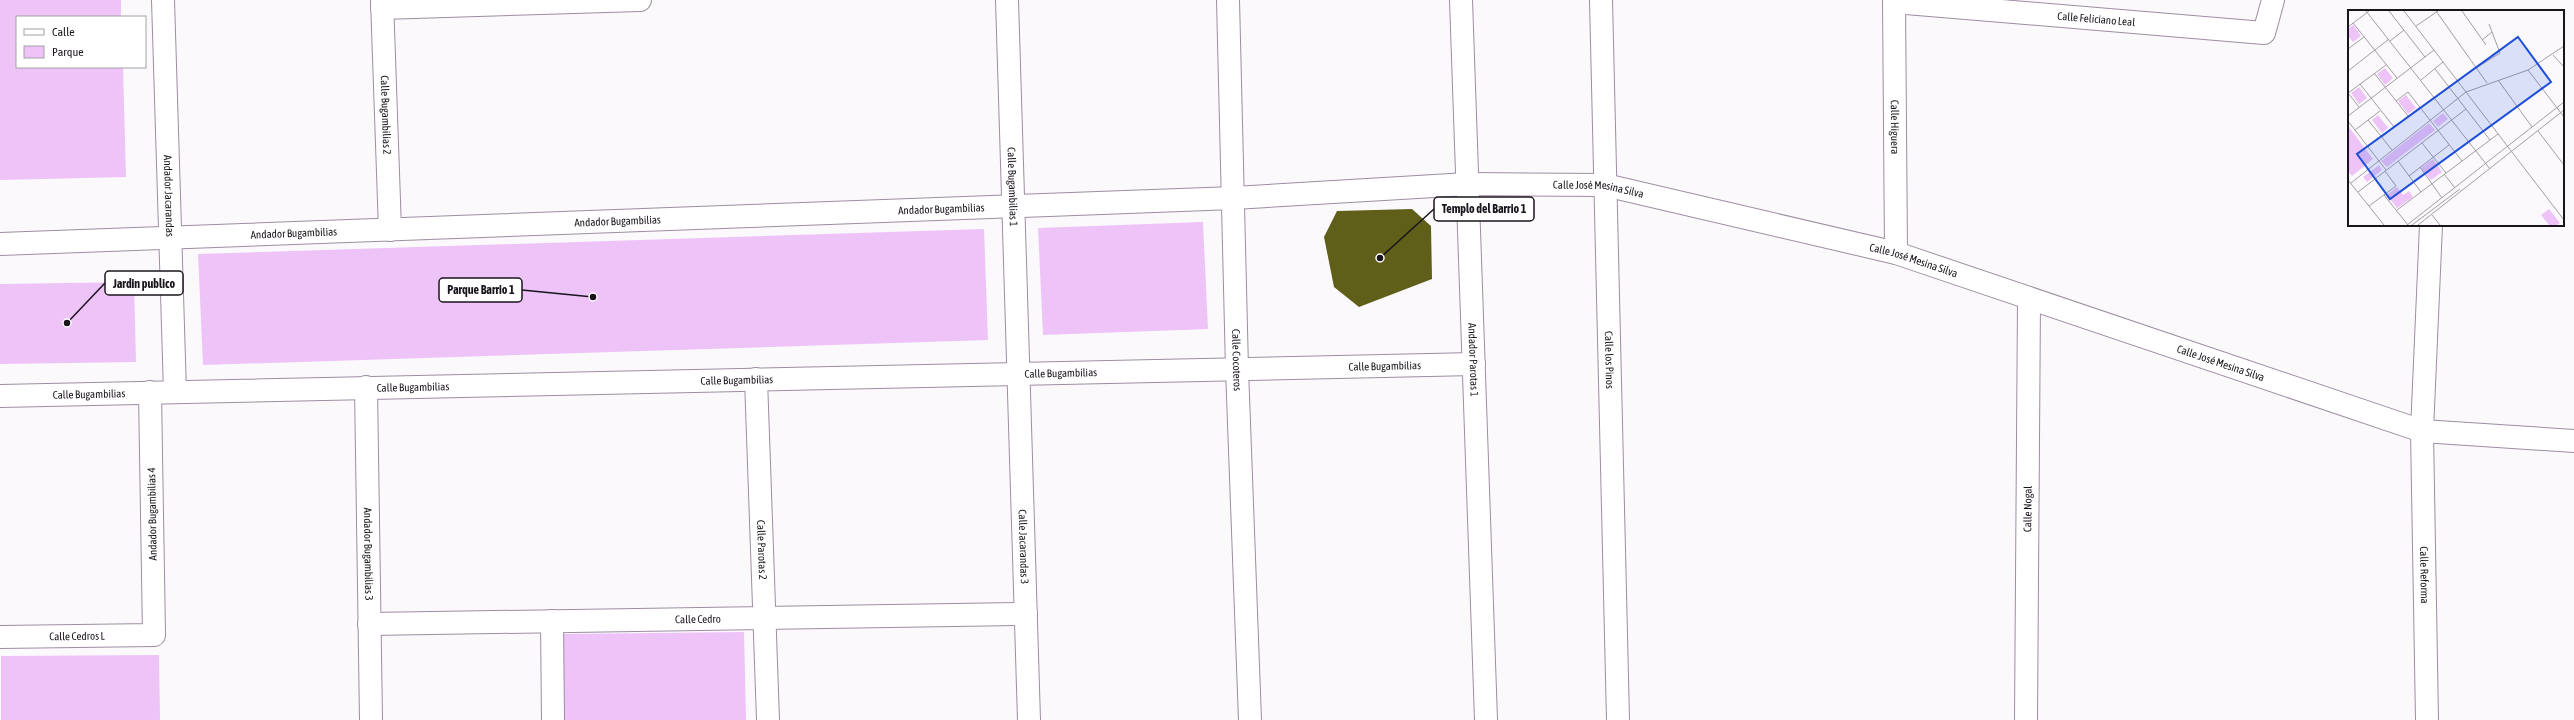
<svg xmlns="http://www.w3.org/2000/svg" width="2574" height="720" font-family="'Asap Condensed',sans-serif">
<rect width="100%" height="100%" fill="#fcf9fd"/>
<path fill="#edc3f8" d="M0,0h121v17h-104v50h106l3,110 -126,3z
M1203,222l5,107 -165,6 -5,-107z
M984,229l4,111 -785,25 -5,-111z
M134,282l2,80 -136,2v-80z
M744,632l2,88h-183l-2,-86z
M159,655l1,65h-159v-64z"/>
<path fill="#605f19" d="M1412,209l19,17 1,53 -73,28 -25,-20 -10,-50 13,-26z"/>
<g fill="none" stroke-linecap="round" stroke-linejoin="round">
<g stroke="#9d8da1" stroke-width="24">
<path id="lane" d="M2422,431l9,-206"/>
</g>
<g stroke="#9d8da1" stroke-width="24">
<g id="street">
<path id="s1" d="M163,0l12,392"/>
<path id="s2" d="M382,0l8,230"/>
<path id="s3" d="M1007,0l22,720"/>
<path id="s4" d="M1461,0l25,720"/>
<path id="s5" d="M1601,0l17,720"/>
<path id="s6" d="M1894,0l2,253"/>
<path id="s7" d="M1894,2l370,31 9,-33"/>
<path d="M382,8l258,-8"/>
<path id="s8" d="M0,244l1234,-46 234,-14 137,1 291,68 526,178 152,10"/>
<path id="s9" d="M756,379l12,341"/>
<path id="s10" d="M366,387l5,333"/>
<path id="s11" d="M0,396l1474,-32"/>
<path id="s12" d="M2422,431l5,289"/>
<path d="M552,621l1,99"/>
<path id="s13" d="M369,624l657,-10"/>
<path id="s14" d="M0,637l154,-2 -4,-243"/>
<path id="s15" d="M2026,720l3,-421"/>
</g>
</g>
<g stroke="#9d8da1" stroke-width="24">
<g id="secondary">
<path id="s16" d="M1228,0l9,369 13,351"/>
</g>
</g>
<use href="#lane" stroke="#fff" stroke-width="22"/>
<use href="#street" stroke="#fff" stroke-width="22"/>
<use href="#secondary" stroke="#fff" stroke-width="22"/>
</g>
<g text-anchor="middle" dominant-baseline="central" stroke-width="4" stroke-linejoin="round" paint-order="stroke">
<g font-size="11" fill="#1a141c" stroke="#fff">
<text stroke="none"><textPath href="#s7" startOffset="203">Calle Feliciano Leal</textPath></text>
<text stroke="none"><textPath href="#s2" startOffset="115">Calle Bugambilias 2</textPath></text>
<text stroke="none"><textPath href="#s6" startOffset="127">Calle Higuera</textPath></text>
<text stroke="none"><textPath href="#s3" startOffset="187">Calle Bugambilias 1</textPath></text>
<text stroke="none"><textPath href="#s8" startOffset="1600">Calle José Mesina Silva</textPath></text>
<text stroke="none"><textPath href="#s1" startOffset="196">Andador Jacarandas</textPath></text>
<text stroke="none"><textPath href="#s8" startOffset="942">Andador Bugambilias</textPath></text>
<text stroke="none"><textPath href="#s8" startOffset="618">Andador Bugambilias</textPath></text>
<text stroke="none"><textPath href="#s8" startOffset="294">Andador Bugambilias</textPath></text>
<text stroke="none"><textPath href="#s8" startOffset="1924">Calle José Mesina Silva</textPath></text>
<text stroke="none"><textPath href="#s16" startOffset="360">Calle Cocoteros</textPath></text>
<text stroke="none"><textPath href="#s4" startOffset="360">Andador Parotas 1</textPath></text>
<text stroke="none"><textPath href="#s5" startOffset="360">Calle los Pinos</textPath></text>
<text stroke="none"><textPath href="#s8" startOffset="2248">Calle José Mesina Silva</textPath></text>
<text stroke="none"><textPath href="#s11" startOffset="1385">Calle Bugambilias</textPath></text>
<text stroke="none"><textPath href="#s11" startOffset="1061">Calle Bugambilias</textPath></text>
<text stroke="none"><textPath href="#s11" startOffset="737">Calle Bugambilias</textPath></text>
<text stroke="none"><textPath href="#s11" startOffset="413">Calle Bugambilias</textPath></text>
<text stroke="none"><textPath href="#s11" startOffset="89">Calle Bugambilias</textPath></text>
<text stroke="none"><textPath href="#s15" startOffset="211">Calle Nogal</textPath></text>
<text transform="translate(152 514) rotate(-91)">Andador Bugambilias 4</text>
<text stroke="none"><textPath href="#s3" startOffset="547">Calle Jacarandas 3</textPath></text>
<text stroke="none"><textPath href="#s9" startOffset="171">Calle Parotas 2</textPath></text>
<text stroke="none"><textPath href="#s10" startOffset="167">Andador Bugambilias 3</textPath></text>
<text stroke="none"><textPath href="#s12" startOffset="144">Calle Reforma</textPath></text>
<text stroke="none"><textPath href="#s13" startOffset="329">Calle Cedro</textPath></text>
<text stroke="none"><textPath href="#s14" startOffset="77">Calle Cedros L</textPath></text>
</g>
</g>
<g transform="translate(2348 10)">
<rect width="216" height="216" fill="#fcf9fd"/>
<path d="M5,15l8,11 -8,6 -5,-6v-7zM37,58l8,10 -8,7 -8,-11zM11,77l8,11 -8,6 -8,-11zM58,85l10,13 -8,6 -10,-13zM95,103l5,6 -10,8 -5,-6zM30,105l10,13 -6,5 -10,-13zM81,113l6,7 -48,37 -6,-6zM0,116l25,33 -21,17 -4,-5zM85,149l9,13 -11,8 -10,-12zM31,155l3,5 -15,12 -4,-5zM49,177l6,8 6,-4 4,6 -16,11 -10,-13zM201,199l11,14 -3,2h-8l-8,-10z" fill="#edc3f8"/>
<path fill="none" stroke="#a29da3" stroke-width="1" d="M18,1l124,158M41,1l36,46M56,1l160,209M88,1l51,72M114,1l24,34M5,13l44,55M68,16l22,-15M0,17l21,-16M134,30l10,-8M42,31l14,-11M0,39l16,-12M205,45l11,12M128,58l24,-15 -11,-29M87,59l55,71M180,60l36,47M0,61l41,-32M26,63l34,43M73,70l22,-18M150,70l34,47M12,74l34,43M0,83l38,-28M0,83l11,14M48,91l12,-9 54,69M0,106l86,-66M20,110l24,30M0,111l38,49M7,120l25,-19M190,121l26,34M34,127l38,-30M74,133l24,30M50,151l23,31M72,157l22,31M96,164l11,14M61,166l40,-31M0,170l36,45M3,173l115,-91 62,-22 36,-24M10,182l108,-83M36,185l24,30M21,196l27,-20 -11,-15M49,200l101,-76M84,205l8,10M59,215l157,-123M64,215l48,-36M70,215l146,-115"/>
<path fill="#1d4ed8" fill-opacity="0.15" stroke="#1d4ed8" stroke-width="2" d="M170,27l33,45 -161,117 -33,-45z"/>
<rect width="216" height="216" fill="none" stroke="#1a141c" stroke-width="2"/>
</g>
<path fill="none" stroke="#1a141c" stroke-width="1.5" d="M1380 258L1434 209M67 323L105 283M593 297L522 290"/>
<g fill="#1a141c" stroke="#fff" stroke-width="1.5">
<circle cx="1380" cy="258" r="4"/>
<circle cx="67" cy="323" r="4"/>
<circle cx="593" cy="297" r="4"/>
</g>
<g fill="#fff" stroke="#1a141c" stroke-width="1.5">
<rect x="1434" y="197" width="100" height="24" rx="4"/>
<rect x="105" y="271" width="78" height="24" rx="4"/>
<rect x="439" y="278" width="83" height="24" rx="4"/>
</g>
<g font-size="12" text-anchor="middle" font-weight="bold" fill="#1a141c">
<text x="1484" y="213">Templo del Barrio 1</text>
<text x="144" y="288">Jardin publico</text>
<text x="481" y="294">Parque Barrio 1</text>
</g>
<rect x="16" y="16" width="130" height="52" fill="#ffffff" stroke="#a3a1a4"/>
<rect x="24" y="29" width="20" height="6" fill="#ffffff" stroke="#a3a1a4"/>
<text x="52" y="36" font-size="12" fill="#1a141c">Calle</text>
<rect x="24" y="46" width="20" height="12" fill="#edc3f8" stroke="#a3a1a4"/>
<text x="52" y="56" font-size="12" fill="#1a141c">Parque</text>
</svg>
